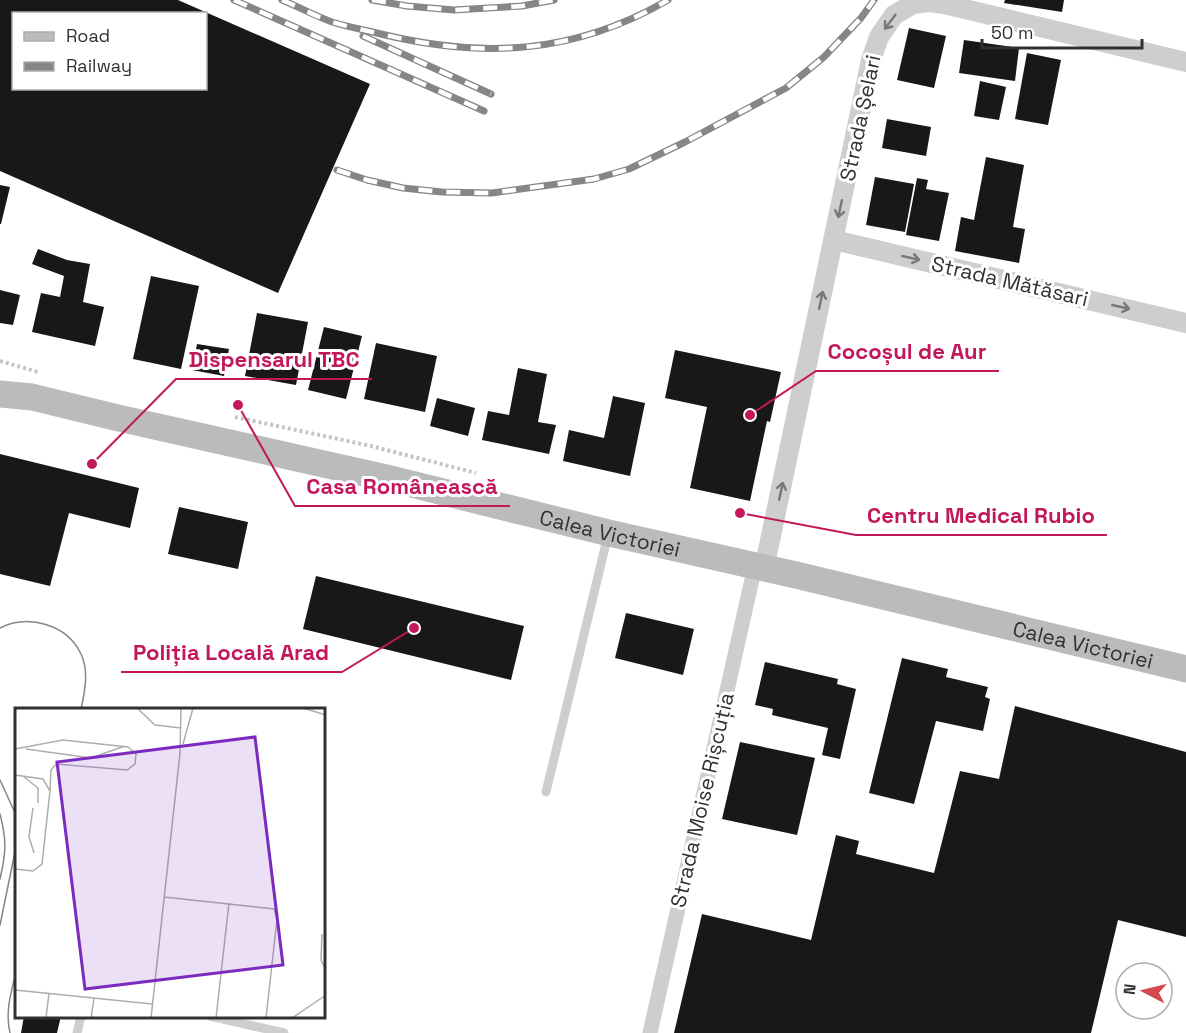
<svg xmlns="http://www.w3.org/2000/svg" width="1186" height="1033" font-family="'Space Grotesk',sans-serif">
<rect width="100%" height="100%" fill="#fff"/>
<path fill="#181818" fill-rule="evenodd" d="M0,0h178l192,84 -92,209 -278,-122zM14,14h192v74h-192z
M1005,0h59l-2,12 -58,-9z
M909,28l37,8 -12,52 -37,-8z
M964,40l55,8 -4,33 -56,-8z
M1027,53l34,7 -13,65 -33,-6z
M980,81l26,6 -7,33 -25,-4z
M887,119l44,8 -5,29 -44,-8z
M986,157l38,8 -11,62 12,2 -6,34 -64,-12 6,-34 13,3z
M875,177l39,7 -9,48 -39,-7z
M917,178l11,2 -2,9 23,4 -10,48 -33,-6z
M0,185l10,2 -9,37h-1z
M38,249l29,11 23,4 -7,38 21,5 -9,39 -63,-14 9,-39 19,4 4,-21 -32,-12z
M151,276l48,10 -18,83 -48,-10z
M0,290l20,5 -7,30 -13,-2z
M257,313l51,9 -12,63 -51,-9z
M324,327l38,9 -16,63 -38,-9z
M376,343l61,13 -12,56 -61,-13z
M197,344l32,5 -5,27 -32,-6z
M675,350l106,22 -11,50 -3,-1 -17,80 -60,-13 17,-81 -42,-9z
M518,368l29,6 -9,48 18,3 -7,29 -67,-14 6,-29 21,4z
M613,396l32,7 -15,73 -67,-15 6,-31 35,8z
M437,398l38,10 -7,28 -38,-10z
M0,454l139,34 -9,40 -61,-15 -19,73 -50,-12z
M179,507l69,15 -10,47 -70,-15z
M316,576l208,50 -13,54 -208,-51z
M626,613l68,16 -11,46 -68,-17z
M902,658l46,11 -2,8 42,10 -3,10 5,2 -7,32 -47,-10 -22,83 -45,-11z
M765,662l73,17 -1,5 19,5 -16,70 -18,-4 6,-27 -56,-13 1,-6 -18,-4z
M1015,706l171,46v185l-68,-17 -27,113h-417l28,-119 109,26 25,-105 23,6 -3,13 78,19 26,-102 39,8z
M740,742l75,16 -18,77 -75,-16z
M24,1016h37l-4,17h-36z"/>
<g fill="none" stroke-linecap="round" stroke-linejoin="round">
<path stroke="#c5c5c5" stroke-width="4" stroke-dasharray="3 3" stroke-linecap="butt" d="M0,361l38,11
M235,417l136,29 105,27"/>
<path stroke="#cecece" stroke-width="9" d="M546,792l62,-257
M210,1016l74,17
M77,1033l4,-17"/>
<path stroke="#cecece" stroke-width="15" d="M650,1033l105,-467"/>
<path stroke="#cecece" stroke-width="20" d="M834,240l352,83
M764,569l107,-509 8,-23 15,-22 19,-11 15,-2 16,2 242,58"/>
<path stroke="#bbb" stroke-width="27" id="s1" d="M0,394l32,3 82,20 281,63 214,53 187,42 390,94"/>
<path stroke="#868686" stroke-width="1.5" d="M0,628c28,-14 67,-4 81,26 8,17 4,37 0,55
M0,780l16,35
M0,814c7,27 6,39 0,65
M0,925l16,-78
M10,1033c-5,-21 1,-40 6,-61"/>
<g stroke="#868686" stroke-width="7">
<path id="rail" d="M234,0l250,111
M282,0c17,7 33,16 50,22 16,5 33,8 49,12 103,25 194,20 287,-34
M372,0l35,6 47,4 68,-4 32,-6
M363,36l128,58
M337,170l30,10 36,8 39,4 50,1 102,-14 35,-10 56,-27 101,-54 38,-31 37,-39 13,-18"/>
</g>
<use href="#rail" stroke="#fff" stroke-width="4.5" stroke-dasharray="14" stroke-linecap="butt"/>
</g>
<defs><path id="oneway-shaft" d="M-6 0H5M1.5-3L5.5 0L1.5 3" fill="none" stroke-width="1.6" stroke-linecap="round" stroke-linejoin="round" transform="scale(1.5)"/></defs>
<g stroke="#787878">
<use href="#oneway-shaft" transform="translate(890 22) rotate(127)"/>
<use href="#oneway-shaft" transform="translate(840 209) rotate(102)"/>
<use href="#oneway-shaft" transform="translate(911 258) rotate(13)"/>
<use href="#oneway-shaft" transform="translate(821 300) rotate(-78)"/>
<use href="#oneway-shaft" transform="translate(1121 307) rotate(13)"/>
<use href="#oneway-shaft" transform="translate(781 491) rotate(-78)"/>
</g>
<g text-anchor="middle" dominant-baseline="central" stroke-width="6" stroke-linejoin="round" paint-order="stroke">
<g font-size="21" fill="#313131" stroke="#fff">
<text transform="translate(860 118) rotate(-78)">Strada Șelari</text>
<text transform="translate(1010 281) rotate(13)">Strada Mătăsari</text>
<text stroke="none"><textPath href="#s1" startOffset="626">Calea Victoriei</textPath></text>
<text stroke="none"><textPath href="#s1" startOffset="1112">Calea Victoriei</textPath></text>
<text transform="translate(702 800) rotate(-77)">Strada Moise Rișcuția</text>
</g>
</g>
<g transform="translate(15 708)">
<rect width="310" height="310" fill="#fff"/>
<path fill="none" stroke="#adadad" stroke-width="1.5" d="M122,0l18,17 26,3M288,0l23,7M168,36l10,-36M0,41l48,-9 65,7 8,7 -1,10 -8,6 -71,-6 -5,6 -1,21M11,41l65,9 31,-11M0,67l28,4 7,12 -8,73 -9,7 -18,-2M9,69l14,11v15M18,100l-4,29 5,16M149,189l110,12 3,10 -11,99M307,226l-1,26 5,10M0,282l137,14M31,310l3,-25M76,310l3,-20M136,310l29,-265 1,-45M201,310l13,-115M277,310l34,-23"/>
<path fill="#7b2cbf" fill-opacity="0.15" stroke="#7b2cbf" stroke-width="3" d="M240,29l28,228 -198,24 -28,-227z"/>
<rect width="310" height="310" fill="none" stroke="#313131" stroke-width="3"/>
</g>
<path fill="none" stroke="#c2185b" stroke-width="2" d="M750 415L816 371H999M92 464L176 379H372M238 405L295 506H510M740 513L856 535H1107M414 628L342 672H121"/>
<g fill="#c2185b" stroke="#fff" stroke-width="2">
<circle cx="750" cy="415" r="6"/>
<circle cx="92" cy="464" r="6"/>
<circle cx="238" cy="405" r="6"/>
<circle cx="740" cy="513" r="6"/>
<circle cx="414" cy="628" r="6"/>
</g>
<g font-size="22" text-anchor="middle" font-weight="bold" fill="#c2185b" stroke="#fff" stroke-width="6" stroke-linejoin="round" paint-order="stroke">
<text x="907" y="359">Cocoșul de Aur</text>
<text x="274" y="367">Dispensarul TBC</text>
<text x="402" y="494">Casa Românească</text>
<text x="981" y="523">Centru Medical Rubio</text>
<text x="231" y="660">Poliția Locală Arad</text>
</g>
<rect x="12" y="12" width="195" height="78" fill="#ffffff" stroke="#adadad" stroke-width="1.5"/>
<rect x="24" y="32" width="30" height="9" fill="#bbbbbb" stroke="#adadad" stroke-width="1.5"/>
<text x="66" y="42" font-size="18" fill="#313131">Road</text>
<rect x="24" y="62" width="30" height="9" fill="#868686" stroke="#adadad" stroke-width="1.5"/>
<text x="66" y="72" font-size="18" fill="#313131">Railway</text>
<g transform="translate(1144 991) rotate(277)"><circle r="28" fill="#ffffff" stroke="#adadad" stroke-width="1.5"/>
<path d="M0-4.5L10 22L0 15L-10 22Z" fill="#d24a4c"/>
<text y="-9" font-size="16" font-weight="bold" text-anchor="middle" fill="#313131">N</text>
</g>
<path d="M982 39v9h160v-9" fill="none" stroke="#313131" stroke-width="3"/>
<text x="991" y="39" font-size="18" fill="#313131" stroke="#ffffff" stroke-width="4.5" paint-order="stroke">50 m</text>
</svg>
